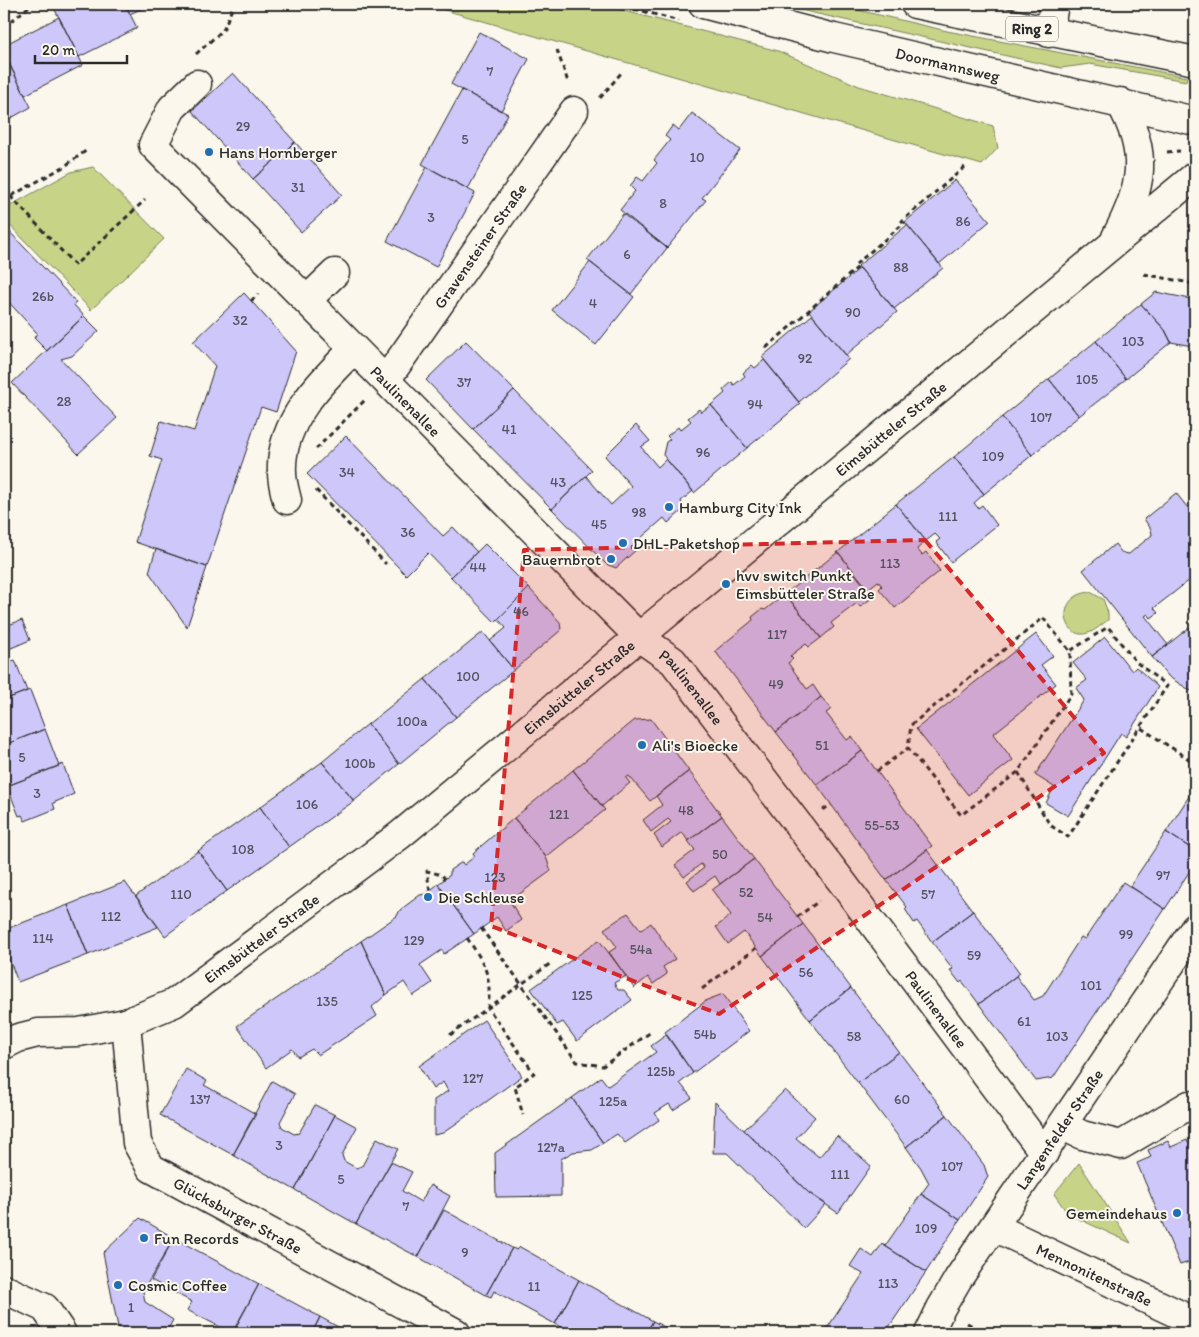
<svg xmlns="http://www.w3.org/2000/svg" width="1199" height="1337" font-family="Itim,sans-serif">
<rect width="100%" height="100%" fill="#fbf7ec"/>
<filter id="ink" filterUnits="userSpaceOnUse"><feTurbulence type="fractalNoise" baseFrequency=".02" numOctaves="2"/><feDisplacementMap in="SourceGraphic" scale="10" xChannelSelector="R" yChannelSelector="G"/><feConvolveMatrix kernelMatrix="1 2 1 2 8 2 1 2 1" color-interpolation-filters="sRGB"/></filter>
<g filter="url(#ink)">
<path fill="#c7d487" stroke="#798059" d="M424,4h174l180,47 81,35 134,40 5,22 -16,17z
M773,4h59l115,27 240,46 -1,4 -96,-17 -29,4z
M93,167l71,72 -73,71 -87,-91v-10l67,-37z
M1090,592l13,7 5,14v7c-6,4 -13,11 -20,13 -23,9 -36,-37 2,-41z
M1079,1163l52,80 -63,-29 -14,-20z"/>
<path fill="#cec7fa" stroke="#2b2b2b" d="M52,4h73l12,24 -58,29z
M125,4h26l-21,10z
M59,17l24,48 -58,30 -21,-42v-8z
M479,32l50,27 -28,52 -50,-27z
M6,58l25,49 -27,15v-63z
M233,73l62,69 -42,37 -61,-68z
M462,90l46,24 -40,75 -46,-25z
M692,113l48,37 -38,48 4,2 -39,48 -47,-38 15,-19 -5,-5 7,-9 6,4 14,-18 -3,-3 16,-20 -5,-4 8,-11 6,5z
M295,142l47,53 -41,37 -48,-53z
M427,167l48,26 -39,74 -49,-26z
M955,180l35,41 -51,43 -34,-42z
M623,214l44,34 -36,46 -44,-34z
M907,225l36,43 -49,41 -36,-43z
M7,229l69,73 -2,3 10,11 -37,35 -13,-13 3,-5 -33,-36v-67z
M590,262l44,35 -38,48 -44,-35z
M860,268l37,44 -51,43 -37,-44z
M1156,292l39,8v49l-4,-1 1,-2 -21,-4 -6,-12 -24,-26z
M244,293l52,58 -20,61 -15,-5 -54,160 -72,-25 27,-82 -12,-4 11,-35 33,10 21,-65 -22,-24z
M1141,304l24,26 6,12 -45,37 -30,-38z
M812,315l37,44 -50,43 -37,-45z
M84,316l15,15 -27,25 -11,3 56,59 -39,36 -66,-71z
M466,341l48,49 -41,39 -47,-49z
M1096,341l30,38 -47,37 -30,-37z
M764,360l36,44 -53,44 -36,-43 14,-12 -2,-3 9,-8 2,3 11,-9 -2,-3 9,-8 3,3z
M1049,379l30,37 -47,39 -30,-38z
M514,390l78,80 -40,39 -79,-80z
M711,405l36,43 -53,45 -31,-38 3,-13 4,-3 -3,-3 11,-9 2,3 11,-9 -3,-3 11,-9 2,3z
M1002,417l30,38 -48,39 -30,-37z
M636,425l14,16 -9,6 17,20 8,-8 27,32 -12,10 3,8 -16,14 -4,-5 -31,27 4,4 -21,19 -10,-4 -54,-55 34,-33 25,29 20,-19 -26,-30z
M346,436l97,100 10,-9 24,25 -26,25 -23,-24 -22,22 -99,-101z
M954,457l30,37 -10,9 4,5 4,-3 15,20 -46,37 -15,-20 4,-3 -5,-5 -9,7 -30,-37z
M1176,493l19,24v59l-41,32 4,5 -7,5 -3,-4 -3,2 23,29 -16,12 -69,-87 32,-26 7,9 7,1 23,-19 -1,-6 -7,-10z
M896,504l30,37 -9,8 5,6 4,-3 14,19 -45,37 -16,-19 3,-3 -4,-5 -10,8 -30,-37z
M485,544l44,44 -34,34 -44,-45z
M156,549l51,18 -20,60 -38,-55z
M838,552l35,45 -13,10 -3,-4 -26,20 3,4 -13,11 -36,-44z
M529,588l31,34 1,8 -47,40 -24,-29 16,-13 -8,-9z
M785,594l36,44 -12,9 -3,-3 -16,12 3,3 -5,4 19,26 6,-4 8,12 -45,35 -61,-81 38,-31 -1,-3 10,-8 3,1z
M4,616l4,9 14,-5 8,20 -26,11z
M1195,623v64l-4,4 -22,-14 -17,-20z
M483,632l31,38 -58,47 -31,-38z
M1036,634l17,22 -12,9 15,19 -63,50 20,26 -45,35 -52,-66z
M1105,637l27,34 4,-4 22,20 -32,50 -5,-4 -53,83 -22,-13 8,-16 -19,-12 49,-75 -8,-12 11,-8 -14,-17z
M15,660l12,31 -23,9v-36z
M425,679l31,38 -57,47 -31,-40z
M30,690l15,39 -41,16v-45z
M821,697l11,12 -6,4 21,27 5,-4 10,15 -45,34 -41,-53z
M651,719l38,52 -39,30 -21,-25 -3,2 4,5 -28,23 -29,-36 62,-50z
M368,724l31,40 -45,37 -32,-39z
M45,729l14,37 -52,20 -3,-9v-32z
M862,751l70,95 -46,34 -69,-95z
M322,762l32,39 -65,46 -29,-40z
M63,764l11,30 -21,9 2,6 -30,12 -3,-6 -3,1 -12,-30z
M573,770l32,40 -59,47 -32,-39z
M689,771l33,45 -34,25 -6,-9 -20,15 -8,-12 17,-13 -3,-3 -17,13 -8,-12 19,-15 -6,-9z
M1195,787v64l-29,-19z
M260,807l29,40 -62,44 -29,-40z
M722,816l32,43 -34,25 -5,-8 -21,15 -7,-10 17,-13 -3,-4 -17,13 -9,-12 20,-15 -7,-9z
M514,818l32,39 5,14 -41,30 11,19 -15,11 -9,-14 -23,17 -36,-50 12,-9v-5l12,-8 2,3 11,-9 -2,-3z
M1166,832l29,19v12l-30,46 -35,-23z
M927,850l46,61 -41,31 -15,-21 -3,2 -9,-14 2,-2 -21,-27z
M198,851l29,40 -62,45 -29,-40z
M754,859l49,65 -41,32 -18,-24 -16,12 -12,-17 15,-12 -19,-25z
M125,882l33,45 -70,28 -20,-50z
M1123,882l42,27 -112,169 -17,3 -57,-77 37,-28 18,24 9,-4 38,-59 4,2z
M438,884l36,50 -30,20 -2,-4 -22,15 12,18 -19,13 -9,-14 -18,13 -25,-54 36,-25 3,-6 20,-15 6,-1z
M68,905l20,50 -70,27 -14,-36v-16z
M973,911l47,62 -41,31 -17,-23 -2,2 -10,-13 3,-1 -21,-27z
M628,913l13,17 10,-7 24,36 -12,8 4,7 -14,10 -5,-7 -14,11 -25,-36 8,-5 -13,-18z
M803,924l48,64 -41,32 -48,-64z
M599,940l27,36 -12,7 4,7h6l8,10 -55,41 -14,-19 -6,3 -26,-36z
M361,941l25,54 -14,12 5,9 -59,39 -6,-6 -14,8 -6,-8 -26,19 -29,-42z
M851,988l48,64 -41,31 -48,-63z
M723,994l26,37 -56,42 -28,-41 42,-32z
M484,1020l38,56 -79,57 -9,2v-35l14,-9 -5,-9 -10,7 -14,-23z
M666,1035l27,38 -13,10 12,15 -19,12 -4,-6 -14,9 4,7 -34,23 -8,-9 -14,9 -31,-45 29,-21 7,9 48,-34 -5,-6z
M899,1052l48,63 -41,32 -48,-64z
M186,1069l21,12 -3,4 52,29 -23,41 -73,-40z
M272,1081l23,13 -15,28 2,5 12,7 5,-1 16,-28 20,10 -40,75 -62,-35z
M785,1090l30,27 -19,21 23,19 18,-21 34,30 -33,47 -29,-20 -65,-63z
M572,1098l31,45 -11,7 -19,2 -12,7v37l-65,1 -1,-44z
M715,1102l94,91 17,11 -22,24 -77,-75h-14z
M335,1115l22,12 -15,28 2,6 12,7 6,-2 15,-28 21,11 -42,75 -61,-34z
M947,1115l37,50 4,12 -28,43 -39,-26 8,-11 -8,-15 -15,-21z
M1195,1139v124l-4,2 -2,-3 -9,3 -43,-102 14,-6 -3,-7 20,-9 3,6 16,-7 1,3z
M391,1162l21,10 -10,19 19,11 9,-17 20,11 -32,61 -62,-33z
M921,1194l39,26 -34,52 -41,-26z
M444,1210l68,38 -26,47 -68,-38z
M140,1218l34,20 -31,53 2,11 28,18 -7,13h-35l-13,-6 -15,-74z
M174,1238l85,46 -27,49 -45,-23 5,-8 -41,-22z
M882,1244l44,28 -41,61h-61l39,-59 -13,-8 11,-17 12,8z
M520,1247l59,33 -24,44 -61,-33 -3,6 -5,-2 26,-47 5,2z
M579,1280l74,41 -7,12h-75l-16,-9z
M259,1284l61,33 -8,16h-66l-10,-6z
M320,1317l29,16h-37z
M653,1321l15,8 8,4h-30z"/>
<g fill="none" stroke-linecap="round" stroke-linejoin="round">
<g stroke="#2b2b2b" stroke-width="31">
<g id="minor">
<path d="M1049,33l5,-29"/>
<path id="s1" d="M197,84l-25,24 -19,37 486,492 34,24 169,221 202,271"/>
<path d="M1116,237c27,-51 33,-83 4,-135"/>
<path d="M307,300l28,-27"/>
<path id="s2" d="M386,380l188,-269"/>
<path d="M287,500c-2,-8 -5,-18 -5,-27 -3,-50 39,-92 72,-124"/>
<path id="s3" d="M126,1023l11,120 14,25 305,165"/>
<path id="s4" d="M4,1045l14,-7 20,-5 41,-1 47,-9 48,-20 226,-168 795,-659"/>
<path d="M1063,1126l19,9 39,10 68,-40"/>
<path id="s5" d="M994,1227l201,95"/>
<path d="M4,1289l41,19 17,25"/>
<path id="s6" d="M929,1333l12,-25 17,-29 237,-351"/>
</g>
</g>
<g stroke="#2b2b2b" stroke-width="31">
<g id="major">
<path id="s7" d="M703,4l131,34 361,83"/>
<path d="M915,4l280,57"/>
</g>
</g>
<path stroke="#2b2b2b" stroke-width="3" stroke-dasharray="5 4" stroke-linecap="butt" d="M617,4l62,17
M4,27l28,-23
M557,50l11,32
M196,54l27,-24 11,-26
M600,98l22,-26
M1167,152l13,-1
M10,196l65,69 70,-65
M4,200l61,-34 22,-16
M1144,274l51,10
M251,301l7,-7
M766,348l91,-80 -2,-3 49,-42 -2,-2 64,-55
M316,449l49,-49
M316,490l70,74
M1043,618l27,33 1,43 -53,78 -57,43 -53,-67 3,-23z
M1141,728l54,35
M877,771l31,-23
M1018,772l32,53 18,12 99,-151 -31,-24 -28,-35 -38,24
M823,810l8,-5
M431,890l-2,-4 -2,-15 15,4 3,4
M797,917l22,-16
M481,928l96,134 26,4 48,-34
M467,938c18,26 25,38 21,70l46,65 -19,14 8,28
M702,989l54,-41
M450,1035l101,-72
M967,1323l18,10"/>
<use href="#minor" stroke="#fbf7ec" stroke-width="28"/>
<use href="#major" stroke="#fbf7ec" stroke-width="28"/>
</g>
</g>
<path fill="#d62828" fill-opacity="0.2" stroke="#d62828" stroke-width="4" stroke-dasharray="10 6" stroke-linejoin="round" d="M925,540l179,213 -385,261 -228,-88 33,-376z"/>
<g fill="#1f6fb2" stroke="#fbf7ec" stroke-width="2">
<circle cx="209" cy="152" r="5"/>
<circle cx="669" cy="507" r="5"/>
<circle cx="623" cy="543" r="5"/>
<circle cx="611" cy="559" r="5"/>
<circle cx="726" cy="584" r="5"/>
<circle cx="642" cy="745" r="5"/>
<circle cx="428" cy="897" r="5"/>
<circle cx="1177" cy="1213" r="5"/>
<circle cx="144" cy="1238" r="5"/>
<circle cx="118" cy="1285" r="5"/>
</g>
<g text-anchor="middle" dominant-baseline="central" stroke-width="4" stroke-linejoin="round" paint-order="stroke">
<g font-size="14" fill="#54525f">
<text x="490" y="71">7</text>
<text x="243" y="126">29</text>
<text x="465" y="139">5</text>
<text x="697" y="157">10</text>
<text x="298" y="187">31</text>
<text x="663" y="203">8</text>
<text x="431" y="217">3</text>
<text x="963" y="221">86</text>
<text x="627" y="254">6</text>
<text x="901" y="267">88</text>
<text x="43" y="296">26b</text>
<text x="593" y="303">4</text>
<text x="853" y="312">90</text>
<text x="240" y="320">32</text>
<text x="1133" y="341">103</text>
<text x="805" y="358">92</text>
<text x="1087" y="379">105</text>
<text x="464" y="382">37</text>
<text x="64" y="401">28</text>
<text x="755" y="404">94</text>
<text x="1041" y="417">107</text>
<text x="509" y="429">41</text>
<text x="703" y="452">96</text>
<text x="993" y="456">109</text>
<text x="347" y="472">34</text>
<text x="558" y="482">43</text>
<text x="639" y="512">98</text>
<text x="948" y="516">111</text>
<text x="599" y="524">45</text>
<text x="408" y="532">36</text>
<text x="890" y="563">113</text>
<text x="478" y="567">44</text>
<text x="521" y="611">46</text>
<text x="777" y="634">117</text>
<text x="468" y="676">100</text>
<text x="776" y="684">49</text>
<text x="412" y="721">100a</text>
<text x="822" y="745">51</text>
<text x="22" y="757">5</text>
<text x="360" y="763">100b</text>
<text x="37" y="793">3</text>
<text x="307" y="804">106</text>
<text x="686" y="810">48</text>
<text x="559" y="814">121</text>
<text x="882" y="825">55-53</text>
<text x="243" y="849">108</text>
<text x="720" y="854">50</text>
<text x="1163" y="875">97</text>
<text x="495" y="877">123</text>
<text x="746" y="892">52</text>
<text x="181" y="894">110</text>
<text x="928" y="894">57</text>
<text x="111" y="916">112</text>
<text x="765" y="917">54</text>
<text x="1126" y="934">99</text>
<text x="43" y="938">114</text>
<text x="414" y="940">129</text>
<text x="641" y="949">54a</text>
<text x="974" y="955">59</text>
<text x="806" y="972">56</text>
<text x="1091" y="985">101</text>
<text x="582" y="995">125</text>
<text x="327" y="1001">135</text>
<text x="1024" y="1021">61</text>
<text x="705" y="1034">54b</text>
<text x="854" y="1036">58</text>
<text x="1057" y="1036">103</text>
<text x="661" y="1071">125b</text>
<text x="473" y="1078">127</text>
<text x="200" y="1099">137</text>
<text x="902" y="1099">60</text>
<text x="613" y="1101">125a</text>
<text x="279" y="1145">3</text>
<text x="551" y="1147">127a</text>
<text x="952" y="1166">107</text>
<text x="840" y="1174">111</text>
<text x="341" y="1179">5</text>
<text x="406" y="1206">7</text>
<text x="926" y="1228">109</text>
<text x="465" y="1252">9</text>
<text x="888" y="1283">113</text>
<text x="534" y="1286">11</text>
<text x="131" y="1307">1</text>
</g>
<rect fill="#fbf7ec" stroke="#696865" stroke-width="1" x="1006" y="16.5" width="52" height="25" rx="4"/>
<g font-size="15" font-weight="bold" fill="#2b2b2b">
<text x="1032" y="29">Ring 2</text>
</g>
<g font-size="16" fill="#2b2b2b" stroke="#fbf7ec">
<text stroke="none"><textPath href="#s7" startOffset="252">Doormannsweg</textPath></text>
<text stroke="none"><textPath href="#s2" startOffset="164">Gravensteiner Straße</textPath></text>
<text stroke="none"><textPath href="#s1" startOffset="436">Paulinenallee</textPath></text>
<text stroke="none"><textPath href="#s4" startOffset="1096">Eimsbütteler Straße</textPath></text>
<text stroke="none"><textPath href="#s4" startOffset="691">Eimsbütteler Straße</textPath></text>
<text stroke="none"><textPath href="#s1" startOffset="841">Paulinenallee</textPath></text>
<text stroke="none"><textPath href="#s4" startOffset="286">Eimsbütteler Straße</textPath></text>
<text stroke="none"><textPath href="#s1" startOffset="1246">Paulinenallee</textPath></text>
<text stroke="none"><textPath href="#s6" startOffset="242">Langenfelder Straße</textPath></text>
<text stroke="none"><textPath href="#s3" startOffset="248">Glücksburger Straße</textPath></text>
<text stroke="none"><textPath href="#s5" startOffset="111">Mennonitenstraße</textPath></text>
</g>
<g font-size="16" fill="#2b2b2b" stroke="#fbf7ec" text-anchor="start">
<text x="219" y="152">Hans Hornberger</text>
<text x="679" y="507">Hamburg City Ink</text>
<text x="633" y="543">DHL-Paketshop</text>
<text x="601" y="559" text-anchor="end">Bauernbrot</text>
<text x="736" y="575">hvv switch Punkt<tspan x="736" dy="18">Eimsbütteler Straße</tspan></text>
<text x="652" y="745">Ali's Bioecke</text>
<text x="438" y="897">Die Schleuse</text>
<text x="1167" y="1213" text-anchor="end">Gemeindehaus</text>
<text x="154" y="1238">Fun Records</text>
<text x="128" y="1285">Cosmic Coffee</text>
</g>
</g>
<rect width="1199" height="1337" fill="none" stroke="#fbf7ec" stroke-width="20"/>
<rect x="10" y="10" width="1179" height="1317" fill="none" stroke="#2b2b2b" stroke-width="2" filter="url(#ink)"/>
<path d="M35 55v8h92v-8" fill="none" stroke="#2b2b2b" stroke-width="2.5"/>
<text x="42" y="55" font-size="15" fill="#2b2b2b" stroke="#fbf7ec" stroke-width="4" paint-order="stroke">20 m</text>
</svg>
